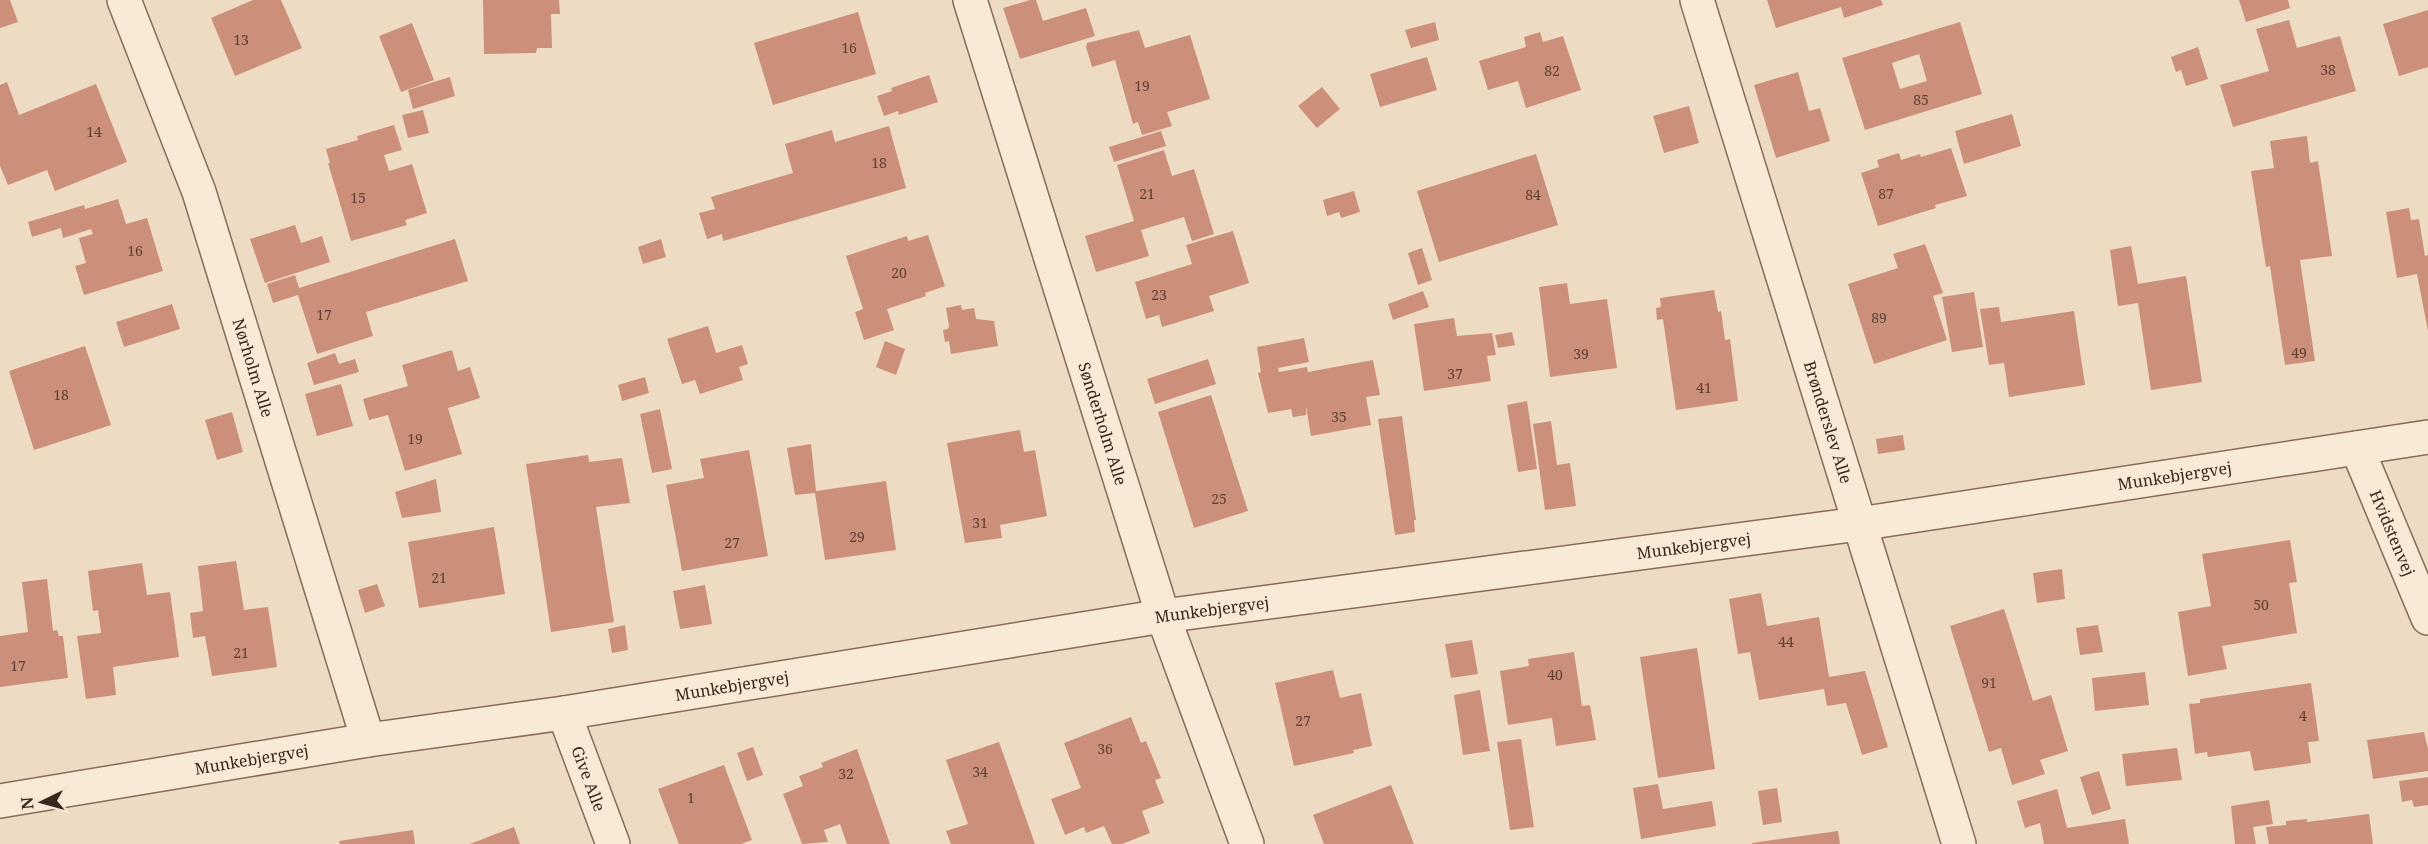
<svg xmlns="http://www.w3.org/2000/svg" width="2428" height="844" font-family="'Noto Serif',serif">
<rect width="100%" height="100%" fill="#eedbc4"/>
<path fill="#cc907a" fill-rule="evenodd" d="M0,0h10l8,22 -18,6z
M253,0h28l21,48 -67,28 -24,-58z
M483,0h76l1,14h-9l1,34h-15l-1,5 -52,1z
M1030,0h6l7,21 43,-13 9,28 -75,23 -17,-51z
M1767,0h114l2,5 -39,13 -3,-11 -65,21z
M2239,0h49l2,8 -44,14z
M2428,10v57l-29,9 -16,-52z
M858,12l18,62 -103,31 -19,-62z
M2289,20l8,28 43,-12 16,55 -123,36 -13,-42 49,-14 -13,-42z
M1435,22l4,18 -28,8 -6,-18z
M1960,22l22,72 -117,36 -23,-72zM1919,54l8,27 -27,8 -8,-26z
M412,23l22,57 -33,12 -22,-56z
M1139,30l6,18 45,-13 20,64 -43,13 5,14 -30,9 -4,-13 -5,2 -18,-64 -23,7 -6,-20 1,-4z
M1540,32l3,10 20,-6 18,54 -55,18 -8,-27 -30,9 -9,-29 47,-14 -2,-10z
M2198,47l10,32 -22,7 -5,-16 -5,2 -5,-15z
M1427,57l10,33 -57,17 -10,-33z
M1798,72l11,39 11,-3 10,33 -54,17 -22,-73z
M929,75l9,27 -39,13 -1,-4 -14,5 -7,-20 15,-5 -1,-3z
M450,77l5,19 -42,13 -5,-19z
M7,82l12,33 77,-31 31,78 -72,29 -8,-21 -39,15 -8,-19v-81z
M1322,87l18,22 -23,19 -19,-22z
M1689,106l10,37 -35,10 -11,-37z
M423,110l6,23 -21,5 -6,-23z
M2012,114l9,32 -57,18 -9,-33z
M394,125l8,25 -18,5 5,16 23,-7 15,49 -22,7 2,5 -56,16 -23,-78h2l-4,-14 32,-9 -1,-4z
M889,126l17,62 -183,53 -1,-7 -15,5 -8,-26 16,-4 -4,-12 82,-24 -8,-29 47,-14 3,12z
M1161,131l5,15 -52,16 -5,-15z
M2307,136l3,27 8,-2 14,95 -32,4 15,101 -30,4 -15,-99 -4,1 -15,-96 23,-3 -4,-27z
M1951,148l16,48 -32,9 1,3 -58,18 -17,-53 18,-6 -2,-7 22,-7 2,7 19,-6 1,3z
M1164,150l8,26 22,-7 20,65 -22,7 -8,-24 -43,13 8,26 -53,16 -11,-36 49,-15 -17,-56z
M1536,154l22,71 -119,37 -22,-71z
M1354,191l6,21 -19,6 -2,-6 -12,4 -4,-16z
M118,199l8,25 21,-6 16,53 -79,24 -9,-29 11,-3 -7,-25 14,-4 -2,-5 -28,9 -2,-10 -29,9 -4,-15 56,-17 1,4z
M2409,208l2,12 8,-1 6,37 3,-1v76l-11,-57 -20,4 -11,-66z
M295,225l6,18 21,-7 8,26 -65,21 -15,-44z
M1233,231l16,52 -40,13 5,15 -52,16 -3,-12 -13,4 -11,-37 57,-18 -6,-19z
M928,235l17,51 -20,7 1,3 -39,13 7,21 -30,10 -9,-28 8,-3 -17,-53 61,-20 1,5z
M455,239l13,42 -102,31 7,24 -56,18 -19,-59 -25,8 -6,-19 28,-9 4,13z
M661,239l5,18 -23,7 -5,-17z
M1925,244l18,49 -10,3 14,44 -73,24 -26,-80 50,-16 -5,-14z
M2131,246l7,38 48,-8 16,106 -51,8 -13,-87 -20,3 -8,-56z
M1422,248l10,32 -14,5 -10,-32z
M1567,283l3,21 37,-5 10,69 -67,9 -11,-90z
M1714,290l4,22 3,-1 4,29 5,-1 8,62 -62,9 -13,-91 -6,1 -1,-12 5,-1 -1,-9z
M1423,291l6,16 -36,13 -5,-16z
M1974,292l9,55 -31,5 -10,-55z
M172,304l8,25 -56,18 -8,-25z
M961,305l1,5 12,-2 2,11 18,2 4,25 -47,8 -2,-13 -4,1 -2,-12 5,-1 1,-3 -3,-18z
M1999,307l2,15 73,-11 11,74 -76,12 -5,-34 -15,2 -9,-56z
M1454,318l3,18 35,-3 4,22 -9,1 4,25 -67,10 -10,-67z
M708,326l8,27 26,-8 6,19 -9,3 4,13 -43,14 -5,-14 -13,4 -15,-45z
M1512,332l3,13 -17,3 -3,-13z
M1304,338l5,24 -31,6 1,4 28,-5 1,5 65,-12 7,35 -14,2 5,28 -60,11 -5,-30v9l-13,2 -2,-8 -23,4 -10,-40 3,-1 -4,-25z
M885,341l20,8 -9,26 -20,-8z
M85,346l26,79 -77,25 -25,-79z
M452,350l6,21 12,-4 10,31 -32,10 14,46 -57,17 -17,-56 -19,5 -6,-21 45,-13 -6,-21z
M335,353l4,11 16,-5 4,13 -45,13 -7,-22z
M1208,359l8,25 -61,20 -8,-25z
M645,377l4,16 -27,8 -4,-16z
M341,384l12,42 -36,10 -12,-42z
M1211,395l37,116 -54,17 -36,-116z
M1527,401l10,68 -19,3 -11,-67z
M660,409l12,60 -20,4 -12,-59z
M232,412l11,40 -26,8 -12,-40z
M1402,416l14,104h-2l1,12 -20,3 -17,-116z
M1551,421l6,44 13,-2 6,43 -31,4 -12,-86z
M1020,430l4,22 11,-2 12,66 -47,9 2,13 -37,5 -18,-100z
M1903,435l2,15 -27,4 -2,-15z
M811,444l5,47 70,-10 10,69 -71,10 -10,-67 -20,2 -8,-47z
M749,450l19,106 -86,15 -16,-86 38,-7 -4,-19z
M588,455l1,7 33,-4 8,45 -34,4 18,115 -63,10 -25,-168z
M436,479l5,33 -39,6 -7,-26z
M494,527l11,67 -86,14 -11,-66z
M2290,540l7,42 -8,1 8,50 -75,13 5,23 -39,7 -10,-64 33,-6 -9,-52z
M236,561l8,49 24,-3 9,60 -65,9 -7,-40 -12,2 -3,-25 13,-2 -5,-45z
M142,563l5,32 23,-3 9,65 -66,10 3,28 -30,4 -9,-63 24,-3 -3,-23 -5,1 -5,-40z
M2062,569l3,30 -28,4 -4,-30z
M47,579l6,52 4,-1 2,6h4l5,42 -68,9v-51l28,-4 -6,-50z
M377,584l8,22 -20,7 -7,-23z
M705,585l7,39 -32,5 -7,-38z
M1761,593l6,33 52,-9 10,60 36,-6 23,76 -26,8 -16,-52 -19,3 -3,-17 -65,11 -9,-48 -12,2 -9,-55z
M2004,609l29,92 18,-6 17,56 -28,9 5,14 -33,11 -11,-37 -12,4 -39,-126z
M625,625l3,25 -16,3 -4,-24z
M2098,625l5,27 -23,3 -4,-27z
M1472,640l6,34 -27,4 -6,-34z
M1697,648l18,121 -57,9 -18,-121z
M1574,652l8,54 8,-1 6,35 -40,6 -4,-28 -44,7 -8,-54 29,-5 -1,-7z
M1333,670l7,28 21,-5 11,53 -19,4 1,3 -60,13 -19,-83z
M2145,672l4,33 -54,6 -3,-33z
M2311,683l8,58 -11,1 3,21 -57,8 -4,-20 -42,6 -1,-5 -12,2 -6,-50 11,-1v-4z
M1480,690l10,61 -27,4 -9,-60z
M1131,717l10,26 5,-2 15,37 -6,2 9,23 -22,8 8,22 -28,11h-10l-8,-18 -18,7 -2,-6 -19,8 -14,-36 30,-11 -17,-45z
M2424,732l4,17v22l-55,8 -6,-39z
M1521,739l13,88 -24,3 -13,-88z
M999,742l36,102h-84l-5,-13 22,-7 -22,-64z
M753,747l10,28 -16,6 -10,-28z
M2177,748l5,32 -56,6 -4,-32z
M857,749l33,95h-43l-7,-20 -16,6 4,12 -26,2 -19,-50 20,-8 -4,-10 24,-9 -2,-4z
M724,765l28,75 -11,4h-62l-21,-55z
M2099,771l12,38 -19,6 -12,-38z
M2428,777v28l-14,2 -2,-7 -10,2 -3,-21z
M1658,784l5,25 49,-8 4,25 -75,13 -8,-51z
M1391,785l23,59h-90l-11,-29z
M1777,788l5,34 -19,3 -5,-34z
M2057,789l10,39 58,-9 4,25h-85l-4,-21 -15,5 -8,-27z
M2269,800l4,24 -20,3 3,17h-21l-4,-38z
M2369,814l4,30h-104l-3,-17 20,-2v-4l21,-2v3z
M514,827l6,17h-50z
M413,830l2,14h-75l-1,-3z
M1838,831l2,13h-88v-1z"/>
<g fill="none" stroke-linecap="round" stroke-linejoin="round">
<g stroke="#886c5a" stroke-width="36">
<g id="minor">
<path id="s1" d="M124,0l75,192 169,548"/>
<path id="s2" d="M970,0l193,616 84,228"/>
<path id="s3" d="M1697,0l262,844"/>
<path id="s4" d="M2357,448l71,170"/>
<path id="s5" d="M564,713l49,131"/>
<path id="s6" d="M0,801l368,-61 196,-27 599,-97 696,-92 569,-87"/>
</g>
</g>
<use href="#minor" stroke="#f9ead7" stroke-width="33"/>
</g>
<g text-anchor="middle" dominant-baseline="central" stroke-width="6" stroke-linejoin="round" paint-order="stroke">
<g font-size="14" fill="#5d4135">
<text x="241" y="39">13</text>
<text x="849" y="47">16</text>
<text x="2328" y="69">38</text>
<text x="1552" y="70">82</text>
<text x="1142" y="85">19</text>
<text x="1921" y="99">85</text>
<text x="94" y="131">14</text>
<text x="879" y="162">18</text>
<text x="1147" y="193">21</text>
<text x="1886" y="193">87</text>
<text x="1533" y="194">84</text>
<text x="358" y="197">15</text>
<text x="135" y="250">16</text>
<text x="899" y="272">20</text>
<text x="1159" y="294">23</text>
<text x="324" y="314">17</text>
<text x="1879" y="317">89</text>
<text x="2299" y="352">49</text>
<text x="1581" y="353">39</text>
<text x="1455" y="373">37</text>
<text x="1704" y="387">41</text>
<text x="61" y="394">18</text>
<text x="1339" y="416">35</text>
<text x="415" y="438">19</text>
<text x="1219" y="498">25</text>
<text x="980" y="522">31</text>
<text x="857" y="536">29</text>
<text x="732" y="542">27</text>
<text x="439" y="577">21</text>
<text x="2261" y="604">50</text>
<text x="1786" y="641">44</text>
<text x="241" y="652">21</text>
<text x="18" y="665">17</text>
<text x="1555" y="674">40</text>
<text x="1989" y="682">91</text>
<text x="2303" y="715">4</text>
<text x="1303" y="720">27</text>
<text x="1105" y="748">36</text>
<text x="980" y="771">34</text>
<text x="846" y="773">32</text>
<text x="691" y="797">1</text>
</g>
<g font-size="16" fill="#38271e" stroke="#f5e6d3">
<text stroke="none"><textPath href="#s1" startOffset="390">Nørholm Alle</textPath></text>
<text stroke="none"><textPath href="#s3" startOffset="442">Brønderslev Alle</textPath></text>
<text stroke="none"><textPath href="#s2" startOffset="444">Sønderholm Alle</textPath></text>
<text stroke="none"><textPath href="#s6" startOffset="2199">Munkebjergvej</textPath></text>
<text stroke="none"><textPath href="#s4" startOffset="92">Hvidstenvej</textPath></text>
<text stroke="none"><textPath href="#s6" startOffset="1713">Munkebjergvej</textPath></text>
<text stroke="none"><textPath href="#s6" startOffset="1227">Munkebjergvej</textPath></text>
<text stroke="none"><textPath href="#s6" startOffset="741">Munkebjergvej</textPath></text>
<text stroke="none"><textPath href="#s6" startOffset="255">Munkebjergvej</textPath></text>
<text stroke="none"><textPath href="#s5" startOffset="70">Give Alle</textPath></text>
</g>
</g>
<g transform="translate(42 802) rotate(265)" stroke="#f5e6d3" stroke-width="4.5" paint-order="stroke">
<path d="M0-4.5L10 22L0 15L-10 22Z" fill="#38271e"/>
<text y="-9" font-size="16" font-weight="bold" text-anchor="middle" fill="#38271e">N</text>
</g>
</svg>
